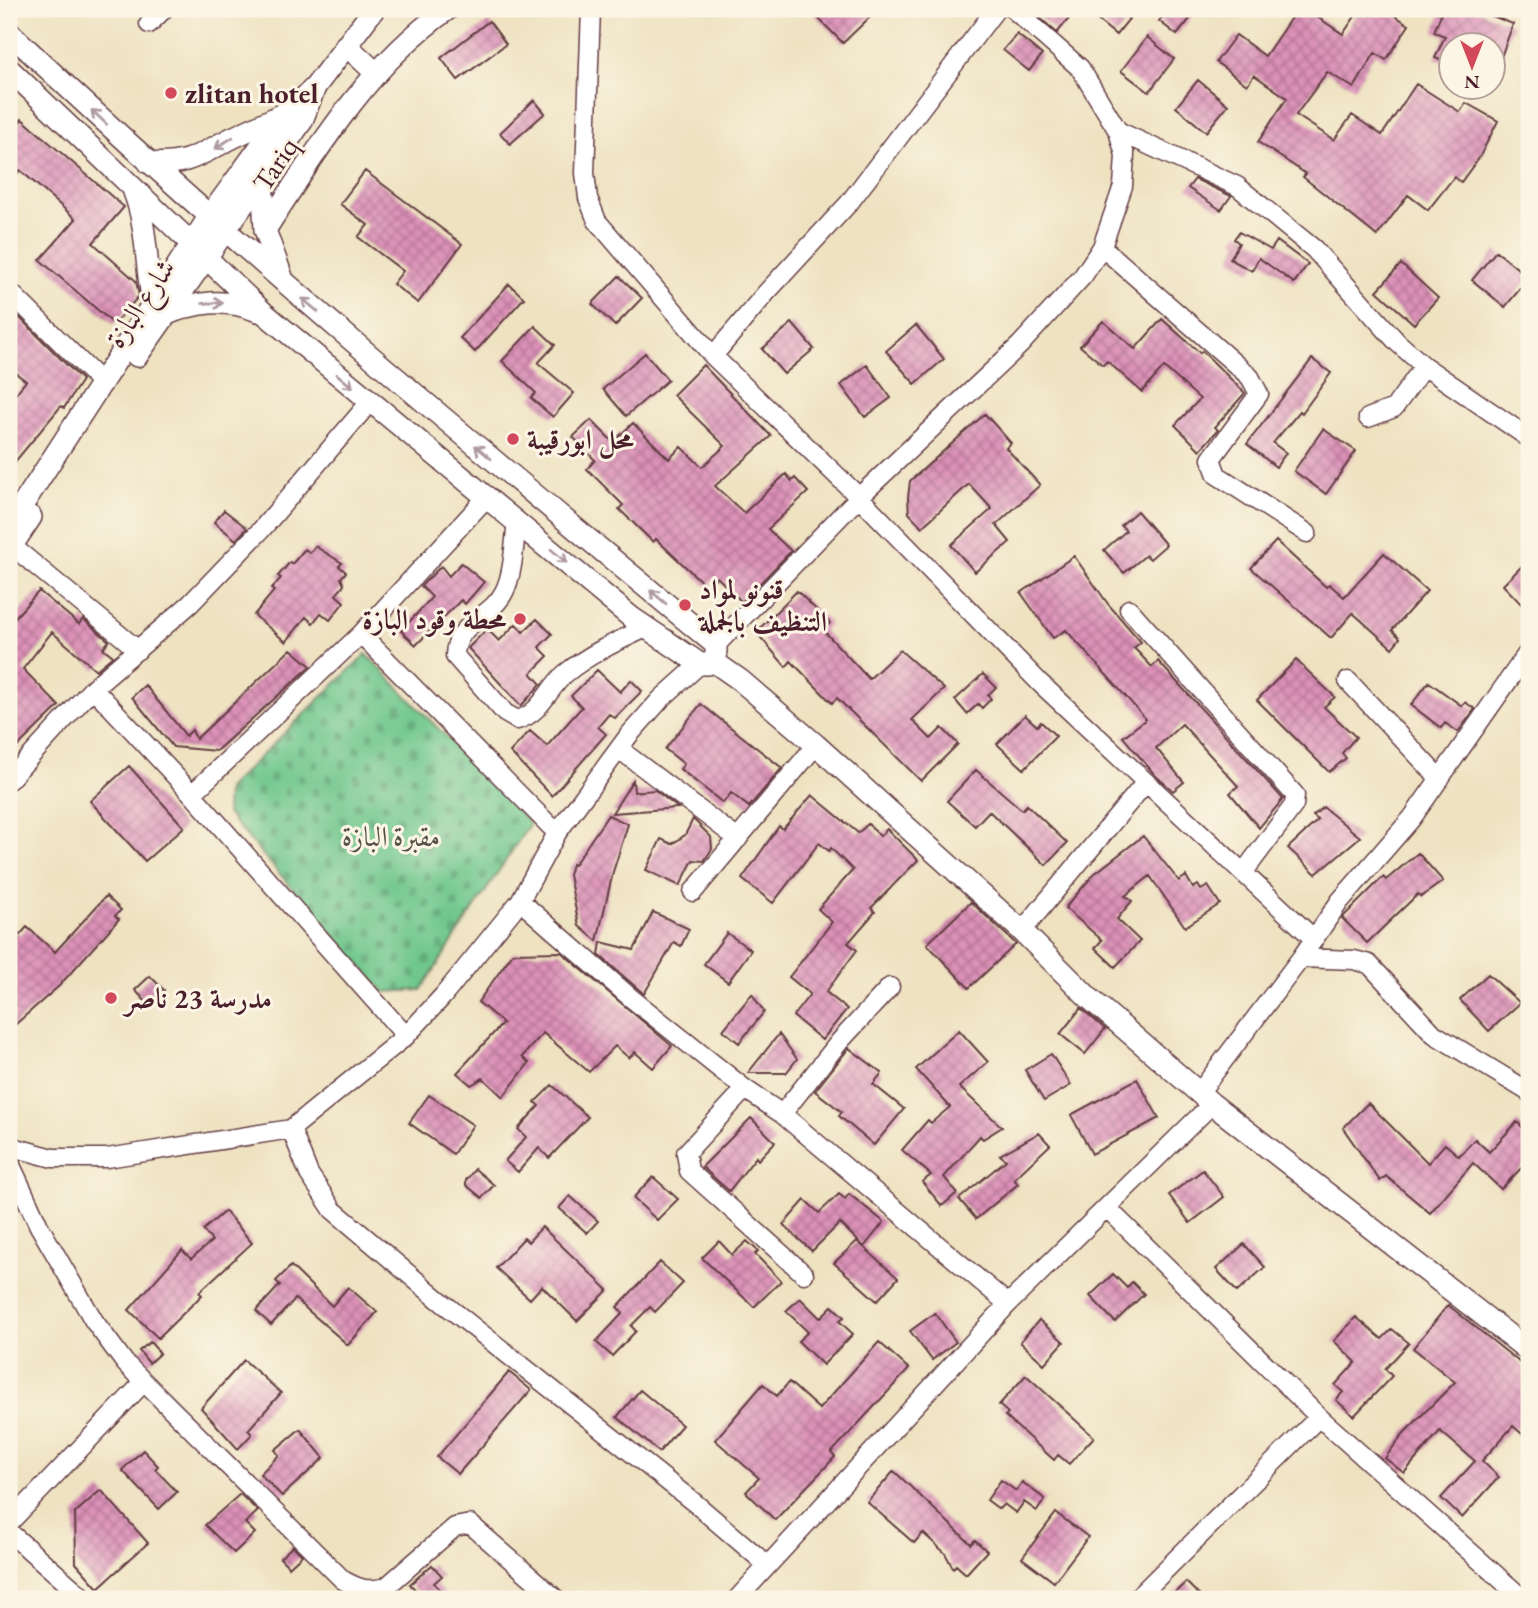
<svg xmlns="http://www.w3.org/2000/svg" width="1538" height="1608" font-family="'EB Garamond',Amiri,serif">
<defs>
<pattern id="cemetery-stones" width="16" height="16" patternUnits="userSpaceOnUse" patternTransform="scale(1.75)"><rect width="16" height="16" fill="#70c78d"/><path d="M2 7V4a2 2 0 0 1 4 0v3zM10 15v-3a2 2 0 0 1 4 0v3z" fill="#62aa7a"/></pattern>
<pattern id="building-cross-hatch" width="8" height="8" patternUnits="userSpaceOnUse" patternTransform="scale(1.75)"><rect width="8" height="8" fill="#db91b8"/><path d="M0 0l8 8M0 8l8-8" fill="none" stroke="#b47696"/></pattern>
</defs>
<rect width="100%" height="100%" fill="#fcf5e5"/>
<filter id="ink" filterUnits="userSpaceOnUse"><feTurbulence type="fractalNoise" baseFrequency=".0143" numOctaves="2"/><feDisplacementMap in="SourceGraphic" scale="14" xChannelSelector="R" yChannelSelector="G"/><feConvolveMatrix kernelMatrix="1 2 1 2 8 2 1 2 1" color-interpolation-filters="sRGB"/></filter>
<filter id="wash" filterUnits="userSpaceOnUse"><feTurbulence type="fractalNoise" baseFrequency=".00686" numOctaves="4" result="noise"/><feDisplacementMap in="SourceGraphic" scale="28" xChannelSelector="R" yChannelSelector="G"/><feGaussianBlur stdDeviation="1.57" result="paint"/><feColorMatrix in="noise" values="0 0 0 0 0 0 0 0 0 0 0 0 0 0 0 0 0 1.4 0 .05"/><feComposite in="paint" operator="in"/></filter>
<g filter="url(#wash)">
<rect width="100%" height="100%" fill="#eee2c1"/>
<path fill="url(#cemetery-stones)" stroke="#5d735c" stroke-width="2" d="M366,654l164,169 -109,167 -37,2 -158,-179 1,-24z"/>
<g id="blocks">
<path fill="url(#building-cross-hatch)" d="M809,9h54l8,7 -28,27z
M1045,9h32l-20,24 -18,-16z
M1084,9h33l12,10 -13,16z
M1168,9h30l-21,26 -18,-14z
M1297,9h8l38,25 17,-25h25l24,16 -23,35 -11,-7 -21,35 -27,-16 -31,43 38,25 18,-25 30,20 34,-51 44,28 6,-9 32,18 -18,35 -19,26 -7,-5 -26,33 -20,-15 -31,41 -74,-59 3,-3 -48,-32 29,-44 -33,-23 -7,10 -31,-23 20,-27 29,21z
M1443,9h31l39,15 -19,52 -1,-30h-42v19l-16,-7 10,-22 -11,-4z
M489,21l17,23 -48,36 -17,-22z
M1017,34l25,21 -13,16 -26,-21z
M1147,37l27,22 -25,33 -28,-21z
M1198,80l30,25 -22,27 -30,-25z
M534,100l11,13 -35,31 -10,-11z
M22,119l102,88 -31,36 43,38 3,15 -25,28 -74,-64 36,-41 -56,-49 -11,13v-50z
M365,171l97,73 -44,59 -25,-19 10,-13 -45,-34 10,-12 -28,-21z
M1195,179l36,17 -10,14 -33,-22z
M1239,232l32,18 6,-9 31,23 -14,19 -35,-25 -7,13 -22,-12 9,-16 -5,-4z
M1496,251l33,27 -24,29 -33,-27z
M1401,264l37,34 -24,26 -37,-33z
M619,276l23,22 -27,28 -23,-22z
M509,284l15,14 -49,54 -15,-14z
M12,310l70,70 -18,28 -3,-2 -52,63v-67l17,-21 -17,-13v-53z
M1162,319l38,34 2,-2 43,42 -30,34 3,3 -18,20 -25,-25 25,-26 -36,-32 -22,25 -35,-31 -4,4 -23,-19 23,-25 32,28z
M792,323l22,26 -30,25 -22,-25z
M916,325l28,34 -29,25 -29,-33z
M535,326l20,19 -17,18 36,30 -21,24 -22,-19 5,-5 -34,-32z
M645,353l23,27 -42,36 -23,-27z
M1312,359l19,14 -29,40 -2,-2 -27,32 13,10 -10,14 -29,-23z
M703,365l68,71 -56,50 29,27 42,-39 6,7 3,-3 13,14 -40,37 23,22 -49,51 -25,-25 -10,10 -51,-48 -3,3 -34,-33 4,-4 -36,-36 8,-9 -22,-23 18,-17 22,22 20,-19 36,36 12,-12 21,20 23,-21 -52,-51z
M867,365l24,33 -26,19 -24,-32z
M985,414l26,29 -5,5 34,37 -44,40 14,17 -35,30 -24,-27 41,-36 -23,-25 -47,43 -13,-14 -1,-15 2,-17z
M1323,429l33,22 -30,43 -32,-23z
M224,510l23,18 -11,12 -22,-18z
M1137,511l29,34 -16,14 -4,-4 -22,18 -20,-23 22,-19 -5,-6z
M1276,541l50,46 3,-3 15,13 40,-44 43,38 -35,39 8,8 -8,10 -39,-35 -22,25 -80,-70z
M315,546l27,17 -3,3 7,6 -5,6 3,7 -8,10 8,7 -14,18 -9,-7 -8,10 -7,-6 -20,25 -32,-27 20,-24 -3,-2 10,-11 -3,-2 12,-14 2,2 13,-15 5,4z
M1074,556l34,48 33,38 -7,6 18,19 6,-6 125,138 -24,29 -29,-35 8,-7 -56,-62 -26,24 28,34 -11,9 -18,-16 -32,-38 23,-18 -80,-89 -13,8 -32,-45z
M1529,559v53l-26,-27z
M461,563l23,19 -19,22 -4,-4 -45,45 -15,-14 31,-34 -11,-11 20,-20 8,10z
M39,591l40,33 4,-5 26,22 -6,7 10,8 -17,14 -44,-38 -29,37 36,37 -43,42 -7,-7v-117z
M797,591l33,32 -7,7 46,49 31,-29 44,39 -32,31 19,19 11,-11 16,16 -37,37 -84,-83 -5,5 -41,-42 -5,6 -30,-35z
M537,619l15,15 -13,13 9,9 -17,17 10,11 -20,22 -53,-58 19,-19 12,12 17,-17 7,8z
M291,649l20,17 -95,85 -43,-4 -41,-50 13,-12 41,51 6,-6 4,9z
M1296,660l39,37 -11,10 32,30 -14,16 4,5 -17,14 -72,-72z
M597,670l23,22 11,-12 11,11 -27,27 -6,-4 -11,13 8,7 -54,62 -42,-44 20,-21 17,15 35,-39 -11,-11z
M983,674l13,13 -8,8 3,4 -9,9 -4,-4 -11,10 -12,-14z
M1429,682l33,24 3,-4 10,7 -17,23 -13,-9 -4,5 -30,-23z
M701,704l81,64 -33,39 -18,-14 -8,10 -43,-34 4,-5 -19,-15z
M1025,715l12,11 4,-4 15,14 -32,33 -27,-25z
M129,766l55,61 -39,34 -55,-60z
M976,770l46,40 5,-5 40,38 -21,22 -57,-54 -14,15 -28,-25z
M633,780l1,12 21,-2 23,18 -66,5z
M812,795l46,38 10,-9 12,12 7,-7 31,31 -47,48 4,4 -27,31 9,7 -31,42 21,17 -25,31 -29,-24 17,-22 -21,-17 43,-55 -14,-13 35,-39 -22,-22 -2,3 -10,-8 -46,60 -31,-24 37,-53 4,3z
M1323,807l37,30 -44,37 -28,-26 30,-28 -5,-4z
M608,815l20,9 -15,48 -16,69 -18,-15 -10,-51 3,-11 2,1z
M693,819l18,18 1,12 -8,12 -11,-1 -13,26 -34,-16 15,-31 11,5 13,-9z
M1143,836l36,45 7,-5 7,12 5,-3 3,5 7,-4 12,18 -35,23 -35,-51 -25,20 7,5 -15,18 23,22 -25,26 -20,-19 7,-8 -37,-32 29,-34z
M1418,853l25,28 -22,16 -3,-3 -51,49 -25,-25 41,-41 3,3z
M106,896l15,14 -6,6 4,3 -60,67 -50,44v-106l11,11 7,-8 28,25z
M971,902l45,42 -47,44 -42,-44z
M653,912l36,17 -8,17 -7,-4 -30,52 -45,-39 2,-13 33,8z
M727,933l24,17 -23,32 -24,-18z
M561,952l111,94 -19,22 -18,-16 -6,6 -14,-12 -26,26 -46,-39 -21,24 7,6 -26,34 -20,-19 -12,7 -14,-12 46,-50 -25,-21 35,-49z
M1488,974l32,29 -31,28 -29,-31z
M150,976l14,14 -15,15 -14,-15z
M752,994l12,18 -25,31 -16,-13z
M1081,1008l24,21 -20,25 -25,-20z
M959,1030l29,32 -29,25 43,40 -19,12 -3,-3 -36,41 13,16 -15,13 -20,-24 9,-7 -29,-25 26,-30 3,3 19,-16 -34,-38z
M779,1034l18,25 -11,14h-38z
M849,1048l33,25 -9,11 31,25 -30,36 -35,-29 3,-4 -27,-21z
M1051,1054l20,31 -27,16 -19,-31z
M1137,1079l22,39 -67,36 -21,-39z
M552,1085l36,32 -39,41 -10,-10 -21,24 -13,-11 21,-24 -8,-8 21,-23 -4,-4z
M429,1095l44,30 -20,29 -44,-31z
M1368,1103l60,60 17,-19 14,12 16,-17 14,13 28,-30 12,11v27l-28,29 -28,-26 -43,50 -44,-37 -6,5 -37,-53z
M751,1118l24,24 -17,18 -2,-3 -27,34 -27,-24z
M1039,1133l11,12 -36,34 4,5 -42,35 -17,-20 47,-39 -6,-5z
M475,1169l19,16 -12,13 -16,-13v-5z
M1203,1170l21,27 -34,26 -21,-28z
M653,1177l25,22 -21,21 -24,-22z
M839,1194l6,5 4,-5 35,28 -20,25 -24,-24 -28,28 -29,-26 22,-25 14,13z
M570,1196l28,25 -11,12 -28,-25z
M225,1211l27,32 -53,49 3,3 -44,43 -29,-28 53,-60 9,9 21,-18 -9,-11z
M542,1227l66,63 -31,31 -35,-35 -12,13 -34,-31 28,-30 4,4z
M719,1241l13,14 15,-14 11,10 -3,3 26,27 -27,26 -52,-49z
M857,1241l41,37 -21,23 -43,-38z
M1244,1244l21,23 -28,25 -21,-23z
M660,1262l23,21 -28,29 -5,-5 -19,19 5,5 -24,25 -16,-14 27,-29 -6,-6z
M291,1266l41,40 16,-19 29,25 -29,33 -53,-46 -24,26 -15,-14 24,-26 -4,-4z
M1113,1274l14,14 5,-6 12,12 -29,28 -25,-26z
M800,1298l20,20 12,-12 12,11 -5,4 14,13 -30,31 -25,-24 10,-9 -22,-21z
M1448,1305l81,65v70l-16,-14 -31,35 17,16 -37,41 -21,-20 34,-37 -35,-30 -36,42 -19,-15 19,-25 51,-51 -42,-34z
M935,1313l21,29 -24,18 -22,-29z
M1356,1317l26,22 10,-10 17,14 -24,26 7,7 -38,40 -18,-16 7,-8 -8,-7 21,-23 -22,-21z
M1039,1320l25,22 -20,22 -24,-22z
M150,1342l10,11 -11,10 -10,-12z
M879,1342l30,27 -78,84 4,4 -60,63 -29,-28 13,-14 -44,-38 48,-56 14,12 12,-14 30,27z
M244,1360l37,33 -33,37 4,4 -14,15 -37,-41z
M509,1372l22,18 -73,84 -21,-17z
M1026,1375l68,62 -25,27 -11,-9 -4,5 -49,-44 3,-3 -9,-8z
M640,1390l42,35 -23,27 -42,-35z
M300,1429l24,29 -42,38 -22,-22 19,-19 -4,-5z
M143,1450l15,16 -3,3 22,23 -18,17 -37,-39z
M894,1471l77,73 4,-4 12,11 -21,23 -10,-9 -3,3 -8,-15 -22,-20 -9,10 -47,-41z
M1001,1480l15,11 6,-9 23,17 -8,12 -13,-9 -8,11 -12,-9 -5,5 -12,-9z
M101,1490l47,53 -50,45 -22,-25 -1,-50z
M240,1494l18,17 -13,12 10,10 -21,20 -29,-28z
M1056,1513l32,24 -34,45 -32,-24z
M293,1546l9,9 -13,12 -9,-9z
M432,1565l10,11 -8,7 15,16h-20l-6,-7 -3,3 -10,-11z
M1186,1582l17,17h-35z"/>
</g>
</g>
<g filter="url(#ink)">
<use href="#blocks" fill-opacity="0" stroke="#633c42" stroke-width="2"/>
<g fill="none" stroke-linecap="round" stroke-linejoin="round">
<g stroke="#633c42" stroke-width="21">
<path id="minor" d="M591,9l-6,164 3,25 9,23 116,135 146,141 181,186 274,256
M149,24l15,-15
M1118,131l119,55 77,63 83,93 27,24 -30,42 -26,10
M1102,247l148,130 9,17 -48,65 6,16 90,58
M9,291l94,93
M713,356l53,-63 83,-90 147,-194
M1424,366l105,72
M517,521c-3,21 -3,52 -13,71 -13,26 -49,31 -49,64l50,57 12,7c24,-6 31,-32 49,-47 25,-20 52,-32 80,-45
M12,546l126,104
M1129,609l166,186 -1,10 -51,68
M361,634l196,199
M716,645l143,-148 161,-152 63,-69 19,-29 21,-61 2,-31 -7,-24 -38,-63 -67,-59
M1348,681l92,98
M93,688l99,106 169,-160 127,-138
M619,749l119,90
M9,780l84,-92 97,-84 71,-74 109,-128
M192,794l214,242
M693,892l123,-147
M520,901l111,97 114,91 -59,64 3,18 115,103
M1022,931l124,-149
M1301,958l53,2 15,4 65,70 95,58
M890,987l-50,54 -58,73 226,190
M745,1089l37,25
M1199,1093l102,-135 39,-57 72,-83 117,-167
M291,1129l18,45 24,36 105,89 258,205 70,60
M9,1146l44,12h54l184,-29 115,-93 37,-40 77,-95 37,-68 72,-98 32,-36 39,-35
M9,1161l30,65 55,95 31,42 218,217c16,9 25,12 43,7l69,-60 15,-3 86,75
M1108,1209l211,208 204,182
M9,1523l134,-140
M9,1532l76,67
M737,1599l271,-295 204,-200
M1136,1599l183,-182"/>
</g>
<g stroke="#633c42" stroke-width="24">
<path id="major" d="M9,32c226,215 466,414 707,613v13l-8,6h-8l-68,-46 -368,-305 -255,-244
M346,45l30,28
M149,163c39,3 51,-9 83,-25 17,-8 34,-16 51,-24
M262,178l3,52 17,47
M134,192c14,36 11,73 19,110
M265,230c52,-80 103,-165 183,-221
M163,316c32,-15 62,-18 95,-5
M137,356l165,-235 13,-34
M9,526l200,-309 67,-92 39,-38 59,-78
M9,550l22,-33
M713,661l27,19 76,65 206,186 66,66 124,107 317,247"/>
</g>
<use href="#minor" stroke="#fff" stroke-width="18"/>
<use href="#major" stroke="#fff" stroke-width="21"/>
</g>
<defs><path id="oneway-shaft" d="M-6 0H5M1.5-3L5.5 0L1.5 3" fill="none" stroke-width="1.6" stroke-linecap="round" stroke-linejoin="round" transform="scale(1.75)"/></defs>
<g stroke="#ae9aa0">
<use href="#oneway-shaft" transform="translate(99 117) rotate(-137)"/>
<use href="#oneway-shaft" transform="translate(224 143) rotate(147)"/>
<use href="#oneway-shaft" transform="translate(213 303) rotate(-2)"/>
<use href="#oneway-shaft" transform="translate(310 305) rotate(-140)"/>
<use href="#oneway-shaft" transform="translate(345 381) rotate(40)"/>
<use href="#oneway-shaft" transform="translate(483 452) rotate(-140)"/>
<use href="#oneway-shaft" transform="translate(559 556) rotate(40)"/>
<use href="#oneway-shaft" transform="translate(658 597) rotate(-140)"/>
</g>
</g>
<g fill="#d1495b" stroke="#fcf5e5" stroke-width="2.5">
<circle cx="171" cy="93" r="7"/>
<circle cx="513" cy="439" r="7"/>
<circle cx="685" cy="605" r="7"/>
<circle cx="520" cy="619" r="7"/>
<circle cx="111" cy="998" r="7"/>
</g>
<g text-anchor="middle" dominant-baseline="central" stroke-width="6" stroke-linejoin="round" paint-order="stroke">
<g font-size="28" font-weight="bold" fill="#4a1f2b" stroke="#fcf5e5" text-anchor="start">
<text x="185" y="93">zlitan hotel</text>
<text x="527" y="439">محل ابورقيبة</text>
<text x="699" y="589">قنونو لمواد<tspan x="699" dy="32">التنظيف بالجملة</tspan></text>
<text x="506" y="619" text-anchor="end">محطة وقود البازة</text>
<text x="125" y="998">مدرسة 23 ناصر</text>
</g>
<g font-size="28" fill="#4a1f2b" stroke="#fcf5e5">
<text transform="translate(275 164) rotate(-56)">Tariq</text>
<text transform="translate(140 303) rotate(-56)">شارع البازة</text>
</g>
<g font-size="28" fill="#555148" stroke="#fcf5e5">
<text x="391" y="836">مقبرة البازة</text>
</g>
</g>
<rect width="1538" height="1608" fill="none" stroke="#fcf5e5" stroke-width="35"/>
<g transform="translate(1472 66) rotate(180)"><circle r="33" fill="#fcf5e5" stroke="#b59f9b" stroke-width="2"/>
<path d="M0-5L12 26L0 18L-12 26Z" fill="#d1495b"/>
<text y="-10" font-size="19" font-weight="bold" text-anchor="middle" fill="#4a1f2b">N</text>
</g>
</svg>
